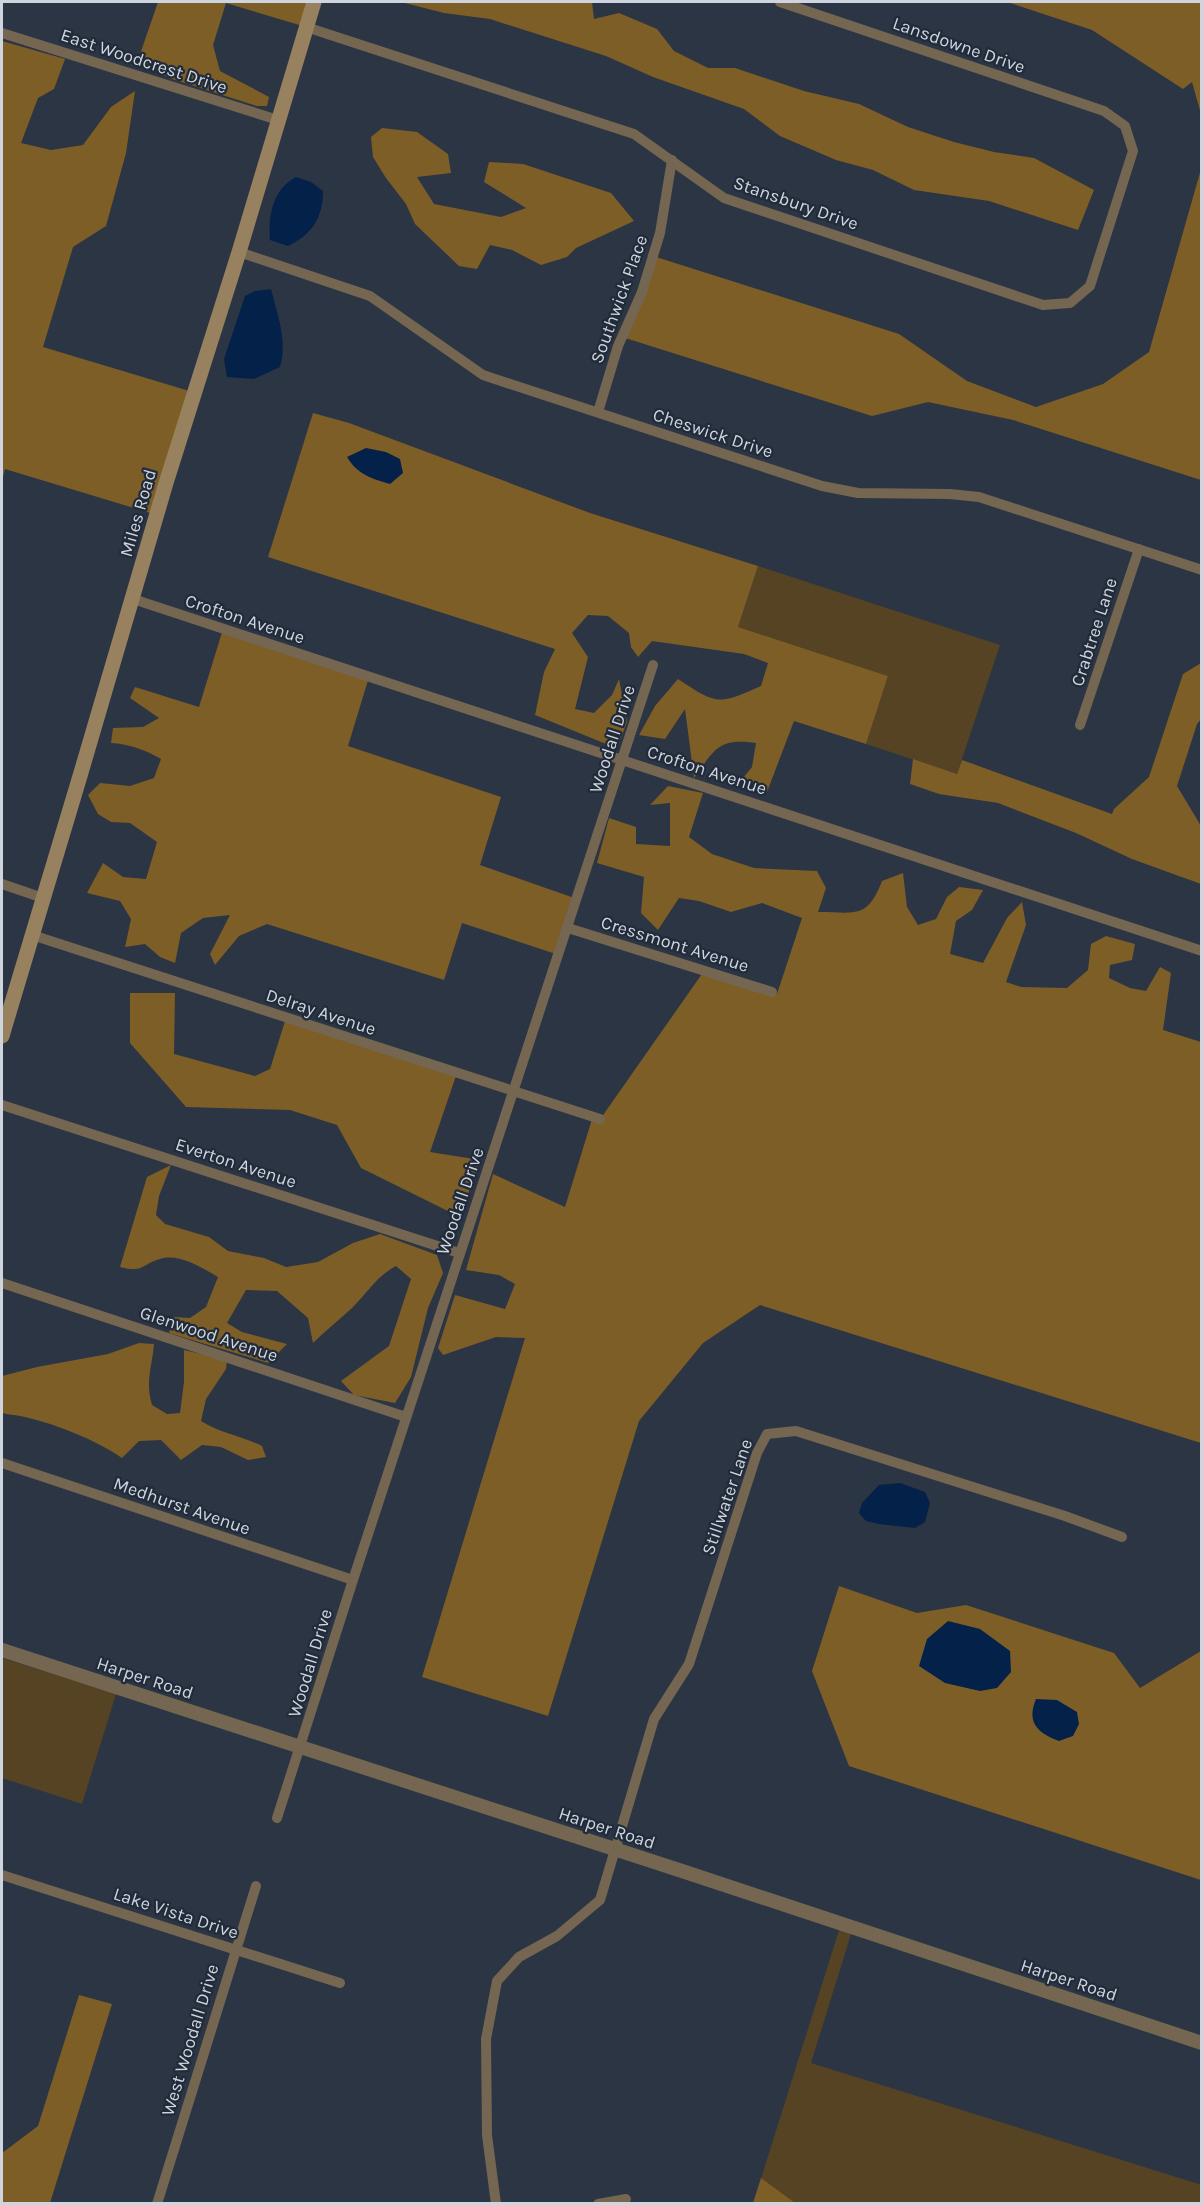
<svg xmlns="http://www.w3.org/2000/svg" width="1203" height="2205" font-family="Karla,sans-serif">
<rect width="100%" height="100%" fill="#2b3543"/>
<path fill="#554324" d="M758,566l242,79 -43,129 -91,-30 22,-68 -150,-49z
M2,1658l114,36 -34,110 -80,-26z
M840,1927l12,4 -41,132 391,122 -1,19h-406l-23,-17 -19,17z"/>
<path fill="#7e5e27" d="M158,2h156l-8,25 -80,-24 -13,42 7,26 49,26 -2,9h-10l-88,-28 -31,-18z
M401,2h191l2,17 25,-6 38,16 17,22 34,17h27l69,23 55,13 49,23 46,15 40,10 40,6 60,32 -16,40 -89,-29 -75,-11 -41,-20 -37,-10 -56,-24 -36,-27 -91,-32 -47,-21 -116,-37 -46,-6z
M1007,2h194v112l-9,-32 -9,7 -91,-59z
M2,41l63,18 -11,30 -16,9 -17,45 30,7 32,-5 28,-38 24,-16 -9,62 -20,73 -33,21 -30,100 153,46 -39,122 -152,-46 -3,12z
M382,128l35,4 31,22 3,19 -34,4 17,27 67,13 25,-9 -42,-26 5,-20 34,2 88,29 23,28 -58,27 -9,9 -26,8 -29,-15 -22,-5 -13,24 -18,-3 -44,-42 -9,-20 -20,-26 -13,-21 -2,-20z
M1201,169v311l-188,-60 -85,-18 -56,14 -250,-79 31,-81 246,78 68,47 69,26 67,-23 46,-32z
M313,413l36,10 241,90 168,53 -20,61 150,49 -22,68 -72,-23 -27,71 -24,-14 9,-11 4,-24c-38,-5 -41,6 -62,35l-9,-69 -20,30 -26,-4 16,-29 23,-27c39,26 41,26 83,7l7,-23 -24,-9 -92,-13 -14,16 -7,-10 -2,-14 -21,-17 -20,-1 -16,18 16,24 -13,52 19,4 18,-18 7,-16 8,43 -8,21 -8,3 -76,-31 9,-43 11,-23 -287,-92z
M223,629l146,48 -21,69 153,51 -21,68 97,34 -18,56 -97,-32 -18,57 -177,-56 -28,12 -24,29 -5,-11 20,-39 -27,3 -22,15 -6,30 -15,-6 -15,-13 -20,3 6,-28 -11,-18 -33,-8 16,-30 20,14 23,2 11,-37 -27,-19 -19,-1 -13,-8 -10,-19 12,-12 30,3 24,-8 7,-19c-16,-9 -31,-15 -50,-16l2,-15 30,-1 16,-9 -29,-20 5,-11 64,20z
M1201,663v56l-4,5 -20,62 24,40v58l-69,-25 -56,-26 -78,-30 -59,-9 -29,-10 3,-25 44,15 5,-14 150,54 2,-5 35,-32 34,-103z
M668,786l35,7 -14,44 23,17 42,14 63,3 9,17 -8,24c37,0 49,8 64,-31l21,-8 4,34 11,18 18,-6 11,-22 12,-10 24,3 -11,20 -16,11 -6,33 33,9 24,-45 15,-16 4,23 -20,57 15,5 46,1 21,-18 3,-26 15,-8 29,8 -3,16 -22,5 -1,13 21,10 16,3 14,-24 11,6 -8,57 38,12v401l-441,-138 -57,38 -64,78 -91,295 -126,-39 103,-339 -29,-1 -53,18 -5,-7 17,-53 50,14 10,-25 -16,-9 -33,-5 27,-96 72,33 28,-91 8,2 103,-147 73,23 25,-76 -40,-15 -31,9 -32,-11 -20,-3 -21,32 -17,-17 3,-36 -47,-14 12,-45 27,9v17l34,2v-43l-20,2z
M130,993h45l-1,61 81,22 15,-7 16,-51 171,55 -27,79 50,8 -20,57 -99,-49 -24,-43 -47,-15 -104,-3 -56,-64z
M171,1165l-12,31 -3,19 9,9 44,13 19,14 36,7 22,9 32,-5 35,-19 27,-9 57,21 6,18 -15,35 -17,69 -16,26 -41,-8 -13,-14 48,-35 22,-67 -15,-13c-19,10 -29,27 -44,42 -13,12 -26,22 -39,35l-5,-25 -31,-27 -31,-1 -19,33 15,9 45,12 -19,19 -99,-30 5,-16 16,1 16,-11 12,-30c-16,-9 -39,-24 -58,-18 -20,6 -16,14 -40,8l27,-90z
M139,1343l15,1c-2,24 -9,37 -2,61l15,9 13,-1 4,-31v-32l43,10 -1,9 -20,30 -5,22c19,12 41,15 61,25l4,11 -18,3 -27,-13 -19,-2 -21,15 -20,-20 -22,1 -17,17c-28,-19 -64,-33 -97,-41 -8,-2 -16,-2 -23,-4v-37l35,-9 71,-13z
M839,1586l78,27 49,-8 148,48 26,35 61,-37v229l-352,-114 -37,-95z
M79,1995l33,9 -62,199h-48v-50l36,-27z
M761,2178l34,25h-42z"/>
<path fill="#04214a" d="M296,177l15,5 12,9c0,26 -11,44 -35,55l-18,-6c-2,-25 3,-51 26,-63z
M271,289c6,25 17,52 9,78l-26,12 -27,-2 -3,-18 21,-63 10,-5z
M366,448l20,4 14,7 3,14 -13,11c-18,-5 -33,-10 -43,-27z
M900,1483l25,9 5,11 -5,19 -10,6 -36,-4 -13,-3 -7,-8 3,-10 17,-18z
M948,1621l32,8 30,22 1,21 -14,16 -17,3 -35,-8 -26,-17 8,-27z
M1036,1699l21,1 20,12 2,12 -6,12 -14,5c-21,-8 -33,-18 -23,-42z"/>
<g fill="none" stroke-linecap="round" stroke-linejoin="round">
<path stroke="#746650" stroke-width="10" d="M306,27l328,107 90,64 319,107 27,-2 20,-17 43,-135 -8,-25 -21,-15 -324,-109
M2,33l276,87
M239,252l131,44 113,79 18,6 321,105 36,7 92,1 29,3 223,73
M598,412l20,-66 24,-54 18,-59 12,-73
M133,599l1069,352
M1080,725l59,-176
M2,884l41,14
M568,928l204,64
M32,935l568,184
M2,1105l457,148
M2,1283l404,134
M2,1463l351,117
M277,1818l76,-238 300,-915
M2,1875l338,108
M157,2204l99,-318
M496,2204l-9,-69 -1,-96 11,-58 22,-24 38,-21 43,-36 54,-181 35,-55 68,-211 10,-19 29,-3 269,85 57,21
M598,2204l28,-5"/>
<path stroke="#746650" stroke-width="14" d="M2,1650l680,221 520,172"/>
<path stroke="#98815e" stroke-width="15" d="M2,1036l78,-260 86,-293 73,-231 75,-250"/>
</g>
<g text-anchor="middle" dominant-baseline="central" stroke-width="4.5" stroke-linejoin="round" paint-order="stroke">
<g font-size="18" fill="#ced5de" stroke="#212b39">
<text transform="translate(959 45) rotate(19)">Lansdowne Drive</text>
<text transform="translate(144 61) rotate(18)">East Woodcrest Drive</text>
<text transform="translate(796 203) rotate(19)">Stansbury Drive</text>
<text transform="translate(619 299) rotate(-70)">Southwick Place</text>
<text transform="translate(713 433) rotate(18)">Cheswick Drive</text>
<text transform="translate(138 513) rotate(-74)">Miles Road</text>
<text transform="translate(245 619) rotate(18)">Crofton Avenue</text>
<text transform="translate(1094 632) rotate(-72)">Crabtree Lane</text>
<text transform="translate(612 739) rotate(-72)">Woodall Drive</text>
<text transform="translate(707 770) rotate(18)">Crofton Avenue</text>
<text transform="translate(675 944) rotate(17)">Cressmont Avenue</text>
<text transform="translate(321 1012) rotate(18)">Delray Avenue</text>
<text transform="translate(236 1163) rotate(18)">Everton Avenue</text>
<text transform="translate(460 1201) rotate(-71)">Woodall Drive</text>
<text transform="translate(209 1334) rotate(18)">Glenwood Avenue</text>
<text transform="translate(727 1497) rotate(-71)">Stillwater Lane</text>
<text transform="translate(182 1506) rotate(19)">Medhurst Avenue</text>
<text transform="translate(310 1663) rotate(-73)">Woodall Drive</text>
<text transform="translate(145 1678) rotate(18)">Harper Road</text>
<text transform="translate(607 1828) rotate(18)">Harper Road</text>
<text transform="translate(176 1913) rotate(18)">Lake Vista Drive</text>
<text transform="translate(1069 1980) rotate(18)">Harper Road</text>
<text transform="translate(190 2040) rotate(-73)">West Woodall Drive</text>
</g>
</g>
<rect width="1203" height="2205" fill="none" stroke="#ced5de" stroke-width="6"/>
</svg>
